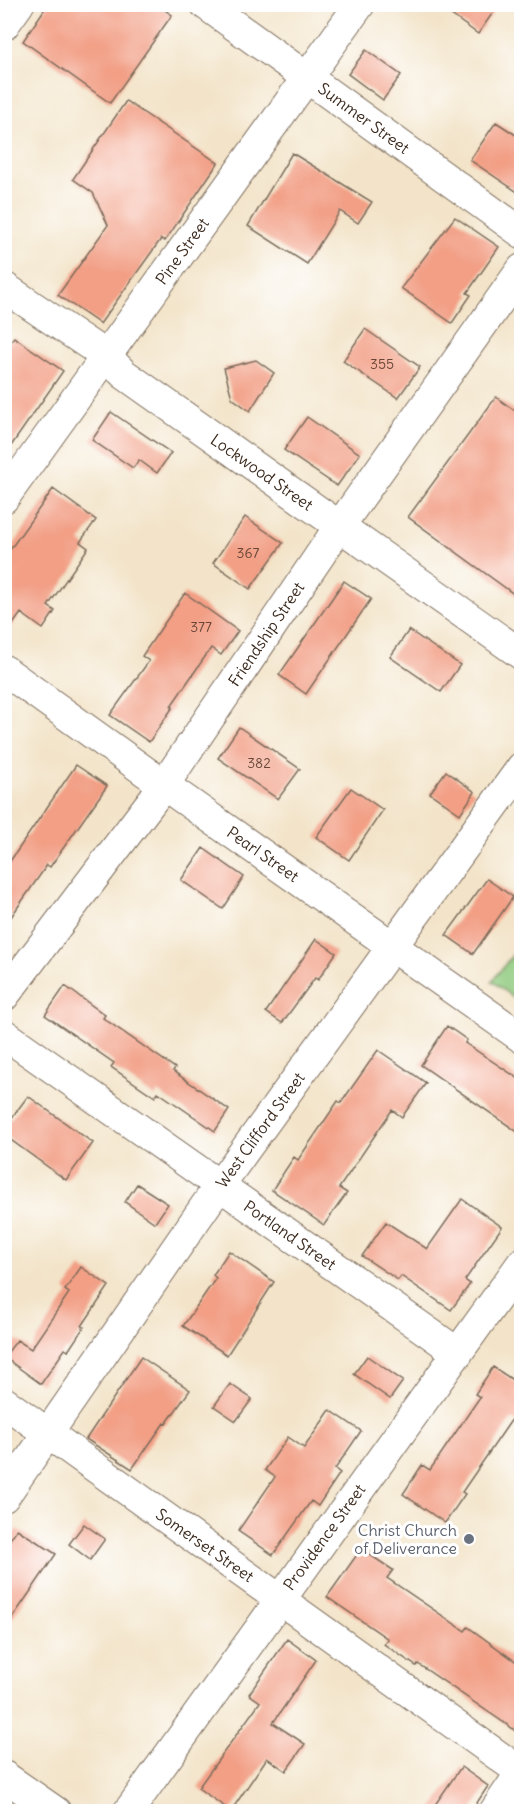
<svg xmlns="http://www.w3.org/2000/svg" width="526" height="1816" font-family="Delius,sans-serif">
<rect width="100%" height="100%" fill="#fff"/>
<filter id="ink" filterUnits="userSpaceOnUse"><feTurbulence type="fractalNoise" baseFrequency=".0167" numOctaves="2"/><feDisplacementMap in="SourceGraphic" scale="12" xChannelSelector="R" yChannelSelector="G"/><feConvolveMatrix kernelMatrix="1 2 1 2 8 2 1 2 1" color-interpolation-filters="sRGB"/></filter>
<filter id="wash" filterUnits="userSpaceOnUse"><feTurbulence type="fractalNoise" baseFrequency=".008" numOctaves="4" result="noise"/><feDisplacementMap in="SourceGraphic" scale="24" xChannelSelector="R" yChannelSelector="G"/><feGaussianBlur stdDeviation="1.35" result="paint"/><feColorMatrix in="noise" values="0 0 0 0 0 0 0 0 0 0 0 0 0 0 0 0 0 1.4 0 .05"/><feComposite in="paint" operator="in"/></filter>
<g filter="url(#wash)">
<rect width="100%" height="100%" fill="#f3e4c9"/>
<path fill="#90ca7e" stroke="#667a4e" stroke-width="1.5" d="M521,944v60l-29,-23z"/>
<g id="blocks">
<path fill="#f29f85" d="M48,4h108l16,11 -62,88 -87,-62z
M436,4h63l-21,30z
M366,50l35,25 -18,25 -35,-26z
M126,101l92,62 -53,78 -4,-2 -61,85 -42,-29 50,-70 -15,-32 -20,-14z
M496,122l26,17v56l-52,-35z
M292,153l80,49 -14,21 -18,-12 -33,53 -59,-38z
M455,217l44,30 -32,46 4,2 -19,28 -51,-35z
M365,329l55,38 -22,31 -55,-37z
M14,337l49,34 -59,85v-106z
M256,360l18,13 -24,38 -18,-13 -8,-30z
M496,397l26,19v184l-114,-83z
M111,412l60,41 -14,20 -18,-13 -6,8 -41,-28z
M307,417l53,37 -23,32 -53,-36z
M53,489l43,31 -16,22 8,6 -40,58 7,5 -12,18 -22,-16 -17,24v-79z
M245,517l38,26 -33,46 -37,-26z
M344,581l27,18 -65,95 -27,-19z
M185,593l53,38 -17,24 -10,-7 -40,58 2,1 -24,35 -39,-27 39,-54 -7,-5z
M409,630l51,35 -19,27 -51,-35z
M239,727l61,42 -22,30 -60,-41z
M76,765l31,21 -57,81 -3,-2 -43,62v-57z
M446,771l29,21 -15,22 -30,-21z
M351,788l32,22 -34,50 -33,-23z
M203,848l41,29 -21,32 -42,-29z
M487,879l26,18 -40,57 -27,-19z
M316,939l20,14 -18,27 -3,-2 -33,45 -16,-11z
M65,986l40,29 -2,3 72,50 -2,3 56,39 -14,21 -57,-39 -3,5 -44,-30 3,-4 -69,-48z
M447,1026l20,14 -2,3 57,38v54l-101,-70z
M378,1050l48,33 -24,34 -10,-7 -53,78 8,5 -23,32 -52,-35 22,-33 4,3 40,-59 3,2z
M28,1096l65,47 -27,37 -62,-45v-7z
M137,1184l31,20 -13,19 -30,-21z
M462,1199l40,28 -37,53 5,4 -19,26 -50,-34 -3,4 -36,-24 24,-34 41,27z
M229,1251l45,31 -47,73 -44,-29 33,-48 -3,-3z
M81,1267l28,19 -27,40 2,1 -16,24 -3,-2 -24,35 -37,-27 13,-17 14,9 38,-56 -4,-3z
M367,1356l36,25 -13,18 -36,-25z
M141,1357l49,33 -24,34 -2,-1 -32,46 -46,-30z
M493,1367l29,19v39l-10,-6 -50,73 3,2 -20,29 -42,-29 19,-29 8,5 50,-73 -5,-3z
M230,1384l22,15 -16,22 -22,-15z
M330,1410l31,21 -26,38 5,4 -22,33 -7,-5 -38,54 -35,-24 37,-54 -10,-7 23,-33 16,11z
M84,1524l21,15 -15,21 -21,-16z
M17,1529l39,25 -52,76v-82z
M361,1549l32,21 -6,8 78,53 3,-4 54,39v69l-104,-71 -2,2 -32,-22 4,-5 -61,-42z
M287,1639l29,21 -43,63 32,21 -19,27 -19,-13 -36,53 -33,-23 62,-86 -11,-8z
M461,1767l27,19 -17,26h-41z"/>
</g>
</g>
<g filter="url(#ink)">
<use href="#blocks" fill-opacity="0" stroke="#7b6b5a" stroke-width="1.5"/>
<g fill="none" stroke-linecap="round" stroke-linejoin="round">
<g stroke="#7b6b5a" stroke-width="32">
<path id="minor" d="M205,4l317,229
M4,25l15,-21
M4,287l102,69 18,18 398,281
M4,498l356,-494
M4,670l160,115 358,253
M4,996l160,-211 175,-258 183,-258
M4,1034l454,319
M4,1402l517,370
M4,1497l215,-311 303,-419
M4,1776l52,36
M128,1812l394,-549
M494,1812l28,-41"/>
</g>
<use href="#minor" stroke="#fff" stroke-width="30"/>
</g>
</g>
<circle fill="#6b7280" stroke="#fff" stroke-width="2" cx="469" cy="1539" r="6"/>
<g text-anchor="middle" dominant-baseline="central" stroke-width="6" stroke-linejoin="round" paint-order="stroke">
<g font-size="14" fill="#694738">
<text x="382" y="364">355</text>
<text x="248" y="553">367</text>
<text x="201" y="627">377</text>
<text x="259" y="763">382</text>
</g>
<g font-size="16" fill="#3b2a1e" stroke="#fff">
<text transform="translate(364 118) rotate(36)">Summer Street</text>
<text transform="translate(182 251) rotate(-54)">Pine Street</text>
<text transform="translate(262 472) rotate(35)">Lockwood Street</text>
<text transform="translate(266 634) rotate(-56)">Friendship Street</text>
<text transform="translate(263 854) rotate(35)">Pearl Street</text>
<text transform="translate(260 1130) rotate(-54)">West Clifford Street</text>
<text transform="translate(290 1235) rotate(35)">Portland Street</text>
<text transform="translate(324 1537) rotate(-54)">Providence Street</text>
<text transform="translate(205 1545) rotate(35)">Somerset Street</text>
</g>
<g font-size="16" fill="#5b616d" stroke="#fff" text-anchor="end">
<text x="457" y="1530">Christ Church<tspan x="457" dy="18">of Deliverance</tspan></text>
</g>
</g>
<rect width="526" height="1816" fill="none" stroke="#fff" stroke-width="24"/>
</svg>
